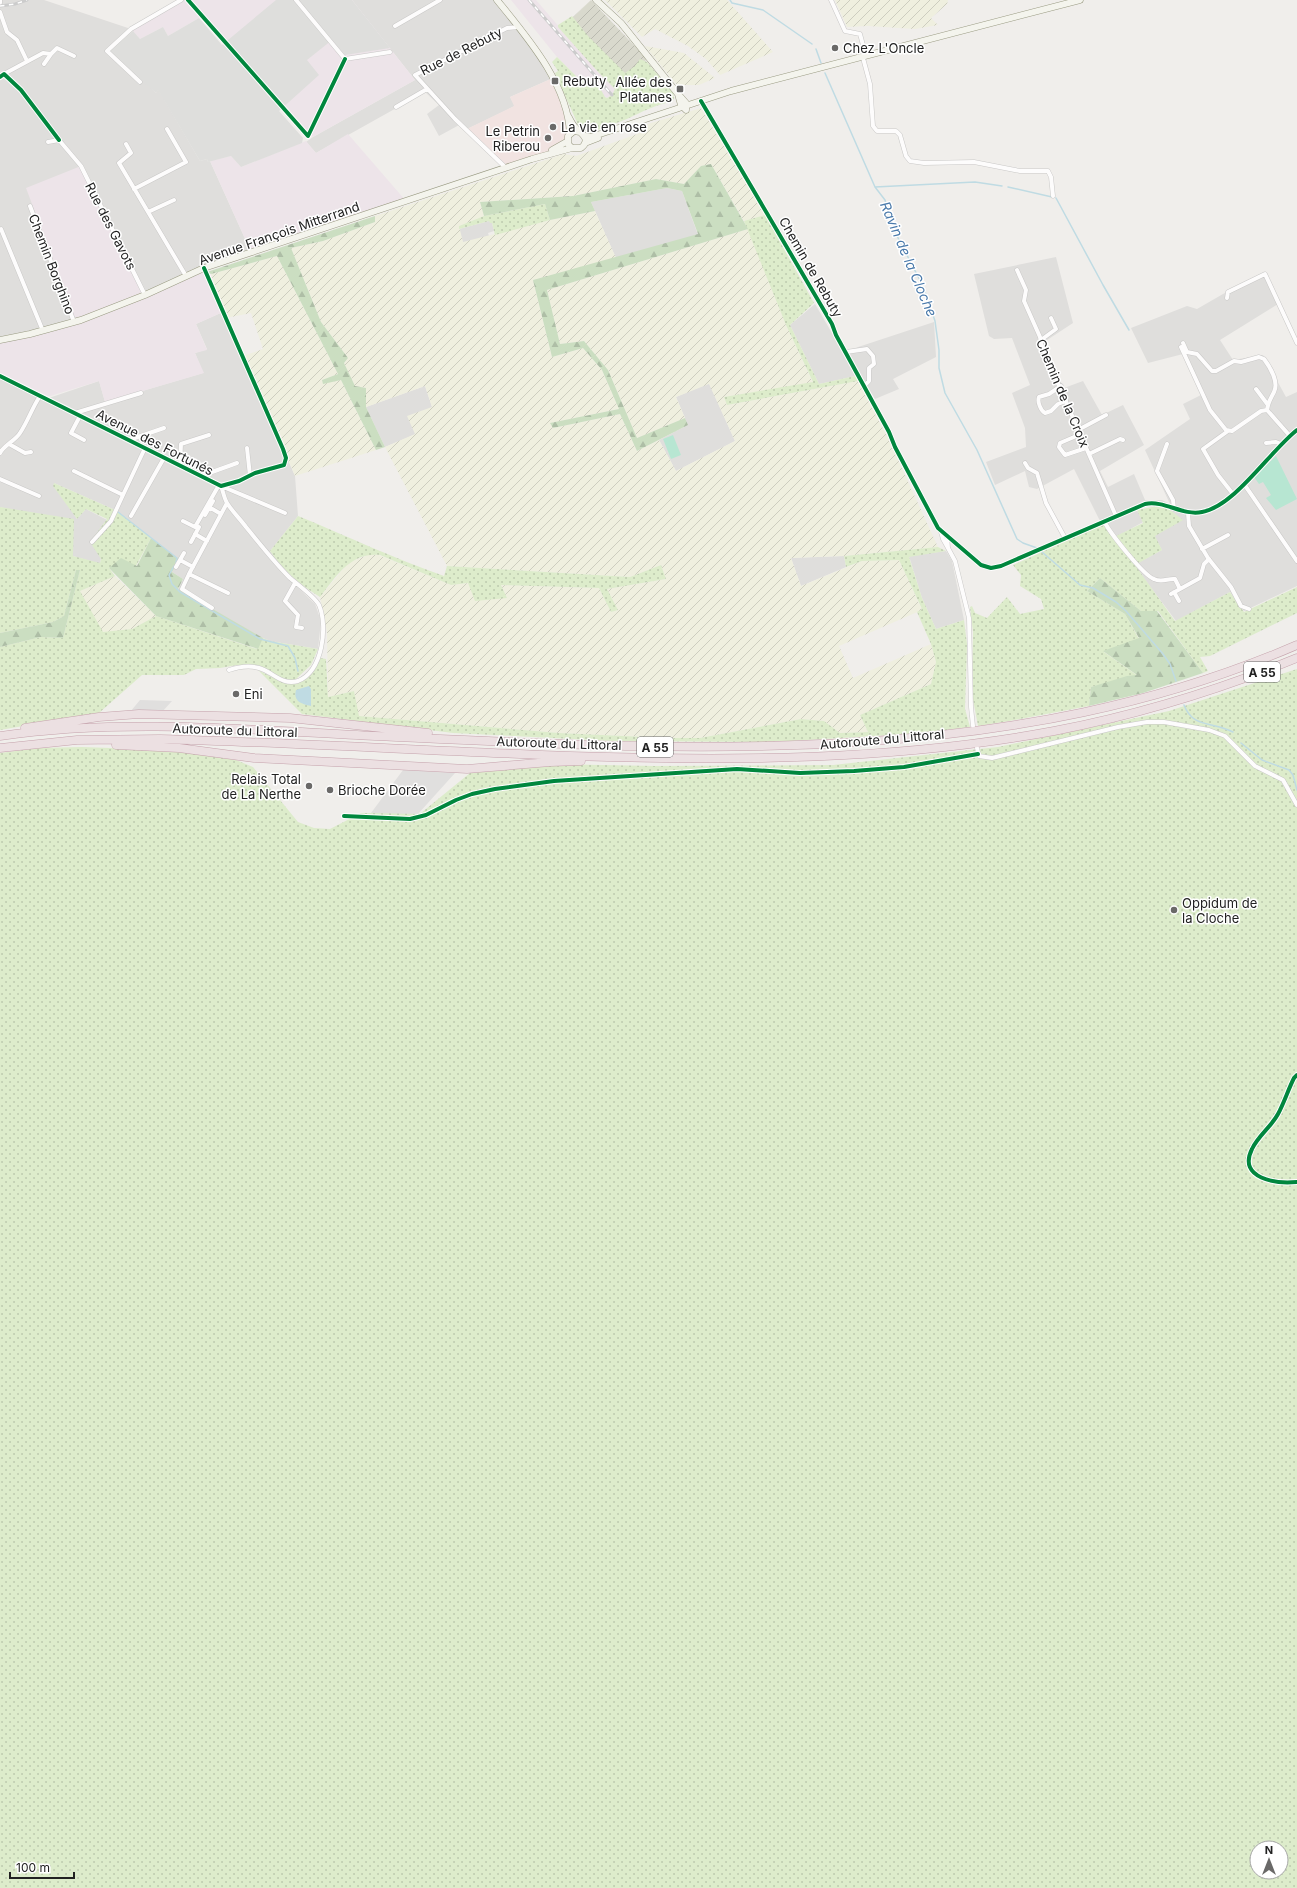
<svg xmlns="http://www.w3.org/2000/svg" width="1297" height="1888" font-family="Inter,sans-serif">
<defs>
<pattern id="construction-furrows" width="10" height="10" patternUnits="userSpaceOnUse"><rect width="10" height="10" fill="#d9d9cd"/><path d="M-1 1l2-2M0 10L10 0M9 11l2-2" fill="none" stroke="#babab0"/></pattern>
<pattern id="farmland-furrows" width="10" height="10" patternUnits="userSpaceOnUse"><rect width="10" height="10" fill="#efefdf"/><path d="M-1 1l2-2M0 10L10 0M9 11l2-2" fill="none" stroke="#cdcdbf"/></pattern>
<pattern id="grass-dots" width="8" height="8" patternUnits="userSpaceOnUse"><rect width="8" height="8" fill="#ddeccb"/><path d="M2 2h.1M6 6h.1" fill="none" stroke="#bdcaae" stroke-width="1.8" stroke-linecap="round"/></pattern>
<pattern id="forest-firs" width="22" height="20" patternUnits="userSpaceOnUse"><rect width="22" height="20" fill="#cbdec1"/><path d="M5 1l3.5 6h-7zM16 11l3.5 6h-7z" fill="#aebea6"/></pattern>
</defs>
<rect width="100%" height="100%" fill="#f0eeeb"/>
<path fill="#dfdedc" d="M0,0h44l87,29 2,2 -22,19 45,43 2,-4 42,72 7,-2 1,3 2,-1 41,91 -175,69 -76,19z
M352,0h144l57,78 -43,19 5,9 -48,23 -6,-5 -22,12 -12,-22 12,-9 -14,-13 -109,61 -10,-11 7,-5 102,-57z
M667,188l15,3 16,44 -82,23 -25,-56z
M489,221l3,2 2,8 -6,2 1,3 -26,7 -4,-14z
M1056,257l17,66 -32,21 23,44 19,-7 19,34 21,-10 21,40 -44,26 8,16 26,-13 11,26h17l8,4 -25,-54 45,-31 -7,-15 18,-9 -18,-41 -35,9 -17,-35 56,-22 10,3 26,-15 43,-22 12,32 -58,36 13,20 30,-5 23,42 11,-5v194l-53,25 -14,-19 -54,29 -42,-56 28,-15 -8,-14 28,-16 -12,-10 -13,-4 -11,1 -9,3 6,12 -29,16 -15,-19 -25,-50 -37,20 -8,-2 -4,-16 -30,14 -9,-23 40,-15 -1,-19 -13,-35 18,-8 -18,-47 -18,1 -5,-3 -15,-62z
M815,304l28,48 91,-30 2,35 -43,22 6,10 -24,10 -15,-24 -41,9 -29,-59z
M223,312l72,164 3,40 -28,35 23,32 22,21 6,17 -3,28 -48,-8 -7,-3 -50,-27 -35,-22 5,-10 -11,-7 8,-12 -65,-50 -61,-27 23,36 9,-10 21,11 -7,44 -27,-8 -66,-47 -7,-2v-131l46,23 53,-18 6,21 98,-29 -8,-20 12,-4 -11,-25z
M709,383l26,58 -59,30 -17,-31 29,-15 -12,-28z
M425,386l7,21 -16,27 -31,13 -19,-40z
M946,551l6,10 12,59 -28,9 -14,-31 -13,-42z
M844,556l2,11 -45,19 -10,-28z"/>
<path fill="#f1e3e1" d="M553,78l5,11 12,45 -15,15 -48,18 -40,-38 47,-23 -4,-9z"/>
<path fill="#ede4e9" d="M180,0h172l63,80 -102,57 -109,-122 -36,21 -5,-9 -23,12 -9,-10z
M511,0h25l63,73 16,14v4l-3,4 -5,3 -2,-1 -15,-15 -11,-3 -22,-22z
M348,134l58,67 -155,51 -41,-91 21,-5 10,11 65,-26 10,12z
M81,166l64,128 59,-26 19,44 -27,12 11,26 -12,3 9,20 -99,29 -6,-21 -52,16 -47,-23v-34l76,-19 -50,-133z"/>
<path fill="#dededc" d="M276,0h76l38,48 -45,7 -13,-15 -25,20 12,15 -40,36 24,27 -1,5 -61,24 -10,-11 -23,6 -1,-3 -7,2 -42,-71 -2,3 -45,-39v-4l22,-19 7,8 23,-12 5,9 31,-18 23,27z"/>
<path fill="url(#construction-furrows)" d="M591,0l56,59 -19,19 -57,-59z"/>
<path fill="url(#farmland-furrows)" d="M605,0h122l46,52 -53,23 -14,-16 -18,-13 -33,-17 -13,8z
M835,0h113l-1,4 -16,14 7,7 -23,4 -47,-3 -21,1z
M645,46l39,7 31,25 -16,7h-22z
M701,108l64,107 -21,6 -33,-57 -10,2 -17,18 -28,-5 -83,17 -93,6 4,14 -25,10 4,16 87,-22 45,-9 21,47 -83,22 19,77 31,-9 19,22 17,39 -68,14 2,5 67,-14 17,37 22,-11 17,31 59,-30 -26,-57 -33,13 9,21 -48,20 -29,-68 -24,-29 -24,3 -13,-54 201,-61 38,96 27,58 -89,14 3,8 131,-24 31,59 49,107 -94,9 -53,2 10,28 61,-25 37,-1 23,50 -83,36 14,32 78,-34 5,18 -5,22 -71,31 8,17 -28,1 -16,-12 -23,-2 -101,19h-33l-108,-5 -201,-17 -4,-25 -26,6 -1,-65 -7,-35 28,-34 22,-9 9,1 72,30 18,-2 38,15 -6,-13 98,3 12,24 7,-2 -11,-21 59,-10 -5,-14 -31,12 -183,-11 -62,-119 30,-13 -8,-18 25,-9 -7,-21 -59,21v-19l-11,-2 -11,-23 4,-5 -27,-36 -30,-74 32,-7 52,-19v-6l189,-62 12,2 67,-24 -2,-6z
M277,256l61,118 -16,6 1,3 18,-3 35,70 -81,26 -52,-120 20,-7 -12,-36 -25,5 -15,-44z
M115,576l41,40 -24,13 -29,4 -23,-42z"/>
<path fill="url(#grass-dots)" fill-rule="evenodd" d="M572,16l16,20 37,37 10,-7 5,-7 7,3 26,31 1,5 -2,4c-16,2 -30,10 -45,17 -12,5 -25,9 -38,14l-10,-6 -24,-54 3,-2 -6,-9 5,-5 22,22 11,3 6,-1 9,16 2,1 5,-3 3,-6 -16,-16 -41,-46v-2z
M545,204l5,16 -55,15 -3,-12h-2l-1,-2 -30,8v-3l25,-10z
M765,215l49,88 -24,22 29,59 36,-8 3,5 -131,24 -3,-8 89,-15 -27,-57 -42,-104z
M54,483l61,27 36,28 -15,28 -27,2 6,8 -35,15 23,41 29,-3 24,-13 101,33 6,-11 7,3 48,8 -7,16 -16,15h-9l-28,-15h-21l-17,3 -24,1 -12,6h-42l-43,38 -99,17v-83l41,-10 22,1 17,-68h-4l-12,46 -11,6 -53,11v-126l74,12 -1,37 27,7 1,-4 -11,-17 17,-23 -21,-10 -9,10 -24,-33z
M1157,506l13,4 13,10 -28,16 7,14 -27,15 40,56 55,-29 14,20 53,-25v26l-87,43 -10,1 8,14 -5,2 -45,-62h-17l-41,-33 -13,13 38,23 14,25 -35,13 34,24 -47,11 -2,19 -80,15 -31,5 -6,-32 1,-62 -3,-25 2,-1 3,7 12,5 20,-21 13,17 24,-5 -3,-10 -21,-13 1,-11 -8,-10 91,-41 10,13 29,-14 -6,-13z
M298,516c49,20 97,43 146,60l3,-10 183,11 31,-12 5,14 -59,10 11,21 -7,2 -12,-24 -98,-3 6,13 -32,3 -7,-18 -17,2 -71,-30c-30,-3 -44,22 -60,42 -20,-12 -37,-27 -50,-46z
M938,547l8,4 -37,6 13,41 14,31 28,-9 3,24 -2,65 5,18 -46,6 -150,9 -161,-1 -160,-8 -151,-19 -44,-44c31,16 41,21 62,-12l6,1 2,38 26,-6 5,25 200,17 108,5h33l101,-19 23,2 16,12 28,-1 -8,-17 71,-31 5,-22 -5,-18 -14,-32 5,-3 -23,-49 -37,1 -16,6 -2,-11z
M1297,669v1219h-1297v-1135l38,-5 44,-1 86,3 68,10 17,7 45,55 16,6 16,1 31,-16h60l49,-40 80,-9 105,2 178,-1 165,-18 171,-36zM1257,1848h24v24h-24z"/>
<path fill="url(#forest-firs)" d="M711,164l37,65 -201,61 13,54 24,-3 24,29 29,68 48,-20 3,7 -51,26 -17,-37 -67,14 -3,-5 69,-14 -17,-39 -19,-22 -31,9 -19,-77 165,-46 -16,-43 -15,-3 -76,14 4,9 -45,9 -5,-16 -61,12 -4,-14 93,-6 83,-17 28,5 17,-18z
M375,216v6l-52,19 -32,7 30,74 27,36 -4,5 11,23 11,2v19l19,40 -9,3 -35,-70 -18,4 -1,-4 16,-6 -61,-118 -66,18 -4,-2z
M151,538l29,22 -8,12 11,7 -5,10 85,49 -5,11 -102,-33 -47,-48 12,-10 16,8z
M76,570h4l-17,68 -22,-1 -41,10v-14l53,-11 11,-6z
M1100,578l41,33h16l46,62 -60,20 -54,13 2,-19 36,-11 10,-1 -34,-24 36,-13 -14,-24 -38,-23z"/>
<path fill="#b7e6d2" d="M673,435l8,20 -10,4 -8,-20z
M1276,456l21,43 -21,11 -10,-12 5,-3 -8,-13 -4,2 -5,-7z"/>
<path fill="#e0dfde" d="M140,700l32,1 -10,11h-32z
M403,770l52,3 -37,41 -47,-1z"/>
<path fill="#bfdbe3" d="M309,686l2,3v17c-10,-2 -18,-5 -15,-16z"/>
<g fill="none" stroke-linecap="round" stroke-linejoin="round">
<path stroke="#bfdbe3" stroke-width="1.5" d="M730,0l2,3 31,7 49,34
M816,49l5,14
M825,73l50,114 10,13 11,34 27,52 12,35 4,29v18l6,25 32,57 40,89 6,4 14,5
M875,187l100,-5 27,4
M1008,187l44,10
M1056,198l47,87 26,45
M118,512l59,46 -1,5
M1042,552l38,33 13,3 23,14 10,9 37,43 7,10 6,17
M174,566l-5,9 3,9 8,8 80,47 28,7 7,12 3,13
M1184,705c9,24 29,16 49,27
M1241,743l21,17 27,10 4,5 4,15"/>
<g stroke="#c9c8c7" stroke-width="5">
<path id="street" d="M188,0l120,136 37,-77
M296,0l49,59
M831,0l14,31 15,3 6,22
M0,3v-3
M0,12l7,20 10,8 10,21
M395,26l45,-26
M863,58l7,26 3,42 4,5h19l4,4 6,21 4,5 14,2 50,-1 46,9h28l3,6 2,19
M345,59l45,-7
M44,64l7,-10
M4,74l39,-21 8,1 6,-6 17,8
M0,77l4,-3 17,16 38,50
M140,82l-33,-31 24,-22 50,-29
M701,101l131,223 4,11 53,97 6,15 43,81 43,37 10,3 10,-2 144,-62c20,-4 37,12 57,8 33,-6 68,-61 95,-82
M396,107l31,-18
M48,142l11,-2 22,26 64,129
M126,144l5,9 -12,10 67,113
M506,168l-51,-49 -40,-44 92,-47 11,-1
M134,189l52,-27 -19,-33
M30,206l44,116
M148,212l26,-12
M1,229l42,102
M1017,270l9,20 -2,11 16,36 2,10 74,169
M1227,298l1,-6 37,-18 32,69
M1041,340l15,-11 -5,-11
M1183,343l4,9 10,2 15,17h4l18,-10 7,1 18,-5 5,2c6,8 15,23 10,33 -3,6 -6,10 -7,18
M1181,347l29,63 16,20 6,1 29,-20 6,-1 23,26
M846,352l21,-3 6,7 1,8 -5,4v13l-5,5
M0,376l221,110 18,-5 16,-8 29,-8 2,-7 -3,-9 -79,-181
M1061,386l-12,8 -10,3c-2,5 2,14 6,16l6,-2 7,-7 8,-3
M1256,389l12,16
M75,413l66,-20
M80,416l-9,17 13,7
M1078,430l28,-15
M1228,431l-25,18 15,26 15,19
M1081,434l-21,9 -1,4 6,8 21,-7
M129,440l35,-12
M1266,443l10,-1 5,2
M9,444l16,9 6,-1
M1167,444l-10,27 16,29 1,9
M247,448l3,28
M0,453c4,-8 15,-12 20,-20 8,-12 12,-25 20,-37
M1089,454l31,-15 3,1
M1025,463l3,5 9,5 9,30 19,35
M180,466l1,-22 28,-9
M74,471l49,24 22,-47
M201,476l36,-13
M0,479l39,17
M1244,484l53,77
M221,486c2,5 3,12 6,17 5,8 13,16 19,24 14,17 28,35 44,51 7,6 25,19 29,27 9,21 4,66 -21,76 -16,5 -25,-9 -39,-13 -10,-3 -21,-1 -30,2
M221,486l64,27
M227,503l-38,71 39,19
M209,507l12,7
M1188,513l1,13 19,32 23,29 10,19 8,3
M205,515l8,-14
M131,516l33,-58
M183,521l12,6 24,-42
M1104,521c6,12 39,54 50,58 8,4 14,-1 21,0l5,10
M941,532l2,7 5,9 -1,-12
M195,534l12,7
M92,542l19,-21 12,-26
M191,542l8,-15
M948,548l7,13 14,57 2,89 2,19
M1202,549l26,-14
M180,560l13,7
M176,567l8,-14
M189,574l-7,15 30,19
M295,583l-10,18 13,14 -2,12 6,1
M1174,592l5,9
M1171,594l29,-16 4,-14 5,-5
M977,748l2,8 13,2 126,-31 29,-5h17l45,8 16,6 30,30 28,14 14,25
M344,816l66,3 16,-4 30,-15 16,-6 23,-5 59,-8 183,-12 63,4 54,-2 50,-4 74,-13
M1297,1075l-3,3c-6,12 -10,25 -16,36 -7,13 -20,22 -26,35 -15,30 25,35 45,33"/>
</g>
<g stroke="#999a82" stroke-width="7">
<path id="secondary" d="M497,0c30,37 71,84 73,134
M596,0l25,23 57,71
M678,94l8,9v7l-5,-5z
M568,116c2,3 4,8 7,11 6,7 17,12 6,21h-9l-4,-4v-8l6,-5 6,1
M585,136l6,1 140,-46 349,-91
M585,143l13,-5
M552,150l16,-9
M0,340l30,-6 51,-14 64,-25 59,-27 328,-109 40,-11"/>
</g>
<g stroke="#c5a2ac" stroke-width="9">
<path id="highway" d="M25,728l74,-11 40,-3 151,4 138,15
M0,736c124,-18 251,-6 375,0 309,14 631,35 922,-91
M116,745l63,3 75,10 213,11 83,-7 31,-1
M0,748l77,-8 83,-1c137,4 273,12 410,17 162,5 324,5 484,-25 82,-16 165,-41 243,-73"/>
</g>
<use href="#street" stroke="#fdfcfc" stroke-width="4"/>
<use href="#secondary" stroke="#f4f4ed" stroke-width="6"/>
<use href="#highway" stroke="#ece0e2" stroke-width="8"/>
<g stroke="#ccc" stroke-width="3">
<path id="rail" d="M529,0l83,95
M0,6l15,-2 12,-4"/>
</g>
<use href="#rail" stroke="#fff" stroke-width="1.5" stroke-dasharray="4.5" stroke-linecap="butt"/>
<g stroke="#fff" stroke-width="6">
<path id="cycleway" d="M188,0l120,136 37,-77
M0,77l4,-3 17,16 38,50
M701,101l131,223 4,11 53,97 6,15 43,81 43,37 10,3 10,-2 144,-62c20,-4 37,12 57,8 33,-6 68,-61 95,-82
M0,376l221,110 18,-5 16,-8 29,-8 2,-7 -3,-9 -79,-181
M344,816l66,3 16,-4 30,-15 16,-6 23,-5 59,-8 183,-12 63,4 54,-2 50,-4 74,-13
M1297,1075l-3,3c-6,12 -10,25 -16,36 -7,13 -20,22 -26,35 -15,30 25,35 45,33"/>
</g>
<use href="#cycleway" stroke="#00873e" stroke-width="4"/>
</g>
<g fill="#6a6968" stroke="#fff" stroke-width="1.5">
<circle cx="835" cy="48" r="4"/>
<rect x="551" y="77" width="8" height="8" rx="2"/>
<rect x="676" y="85" width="8" height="8" rx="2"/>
<circle cx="553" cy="127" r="4"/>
<circle cx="548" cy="138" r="4"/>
<circle cx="236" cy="694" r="4"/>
<circle cx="309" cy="786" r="4"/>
<circle cx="330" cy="790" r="4"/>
<circle cx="1174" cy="910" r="4"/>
</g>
<g text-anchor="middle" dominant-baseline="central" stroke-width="3" stroke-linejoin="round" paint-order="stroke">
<g fill="#fff" stroke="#646464" stroke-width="1">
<rect x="1244" y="662" width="36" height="20" rx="3"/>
<rect x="637" y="737" width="36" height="20" rx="3"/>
</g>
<g font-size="12" font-weight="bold" fill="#222">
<text x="1262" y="672">A 55</text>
<text x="655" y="747">A 55</text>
</g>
<g font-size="13" fill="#222" stroke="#fff" text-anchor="start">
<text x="843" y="48">Chez L'Oncle</text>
<text x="563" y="81">Rebuty</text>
<text x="672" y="82" text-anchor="end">Allée des<tspan x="672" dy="15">Platanes</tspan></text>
<text x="561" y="127">La vie en rose</text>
<text x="540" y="131" text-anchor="end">Le Petrin<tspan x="540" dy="15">Riberou</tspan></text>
<text x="244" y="694">Eni</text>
<text x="301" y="779" text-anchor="end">Relais Total<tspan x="301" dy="15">de La Nerthe</tspan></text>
<text x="338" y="790">Brioche Dorée</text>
<text x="1182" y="903">Oppidum de<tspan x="1182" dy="15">la Cloche</tspan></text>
</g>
<g font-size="13" fill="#222" stroke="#fff">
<text transform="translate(461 51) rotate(-27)">Rue de Rebuty</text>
<text transform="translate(111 226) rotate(63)">Rue des Gavots</text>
<text transform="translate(279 233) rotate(-19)">Avenue François Mitterrand</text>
<text transform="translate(52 264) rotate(69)">Chemin Borghino</text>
<text transform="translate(811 267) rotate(60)">Chemin de Rebuty</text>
<text transform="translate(1063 393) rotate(67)">Chemin de la Croix</text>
<text transform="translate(155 442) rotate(27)">Avenue des Fortunés</text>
<text transform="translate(235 730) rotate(2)">Autoroute du Littoral</text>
<text transform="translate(882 739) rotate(-5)">Autoroute du Littoral</text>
<text transform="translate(559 743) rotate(2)">Autoroute du Littoral</text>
</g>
<g font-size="14" font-style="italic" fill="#4a7aab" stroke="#fff">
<text transform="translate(909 259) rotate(67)">Ravin de la Cloche</text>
</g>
</g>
<g transform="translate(1269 1860)"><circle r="19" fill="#ffffff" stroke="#a7a7a7"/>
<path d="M0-3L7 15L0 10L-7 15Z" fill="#6a6968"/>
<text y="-6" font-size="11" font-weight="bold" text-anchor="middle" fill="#222222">N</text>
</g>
<path d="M10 1872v6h64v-6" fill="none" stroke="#222222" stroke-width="2"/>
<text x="16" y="1872" font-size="12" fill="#222222" stroke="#ffffff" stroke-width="3" paint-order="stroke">100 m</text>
</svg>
